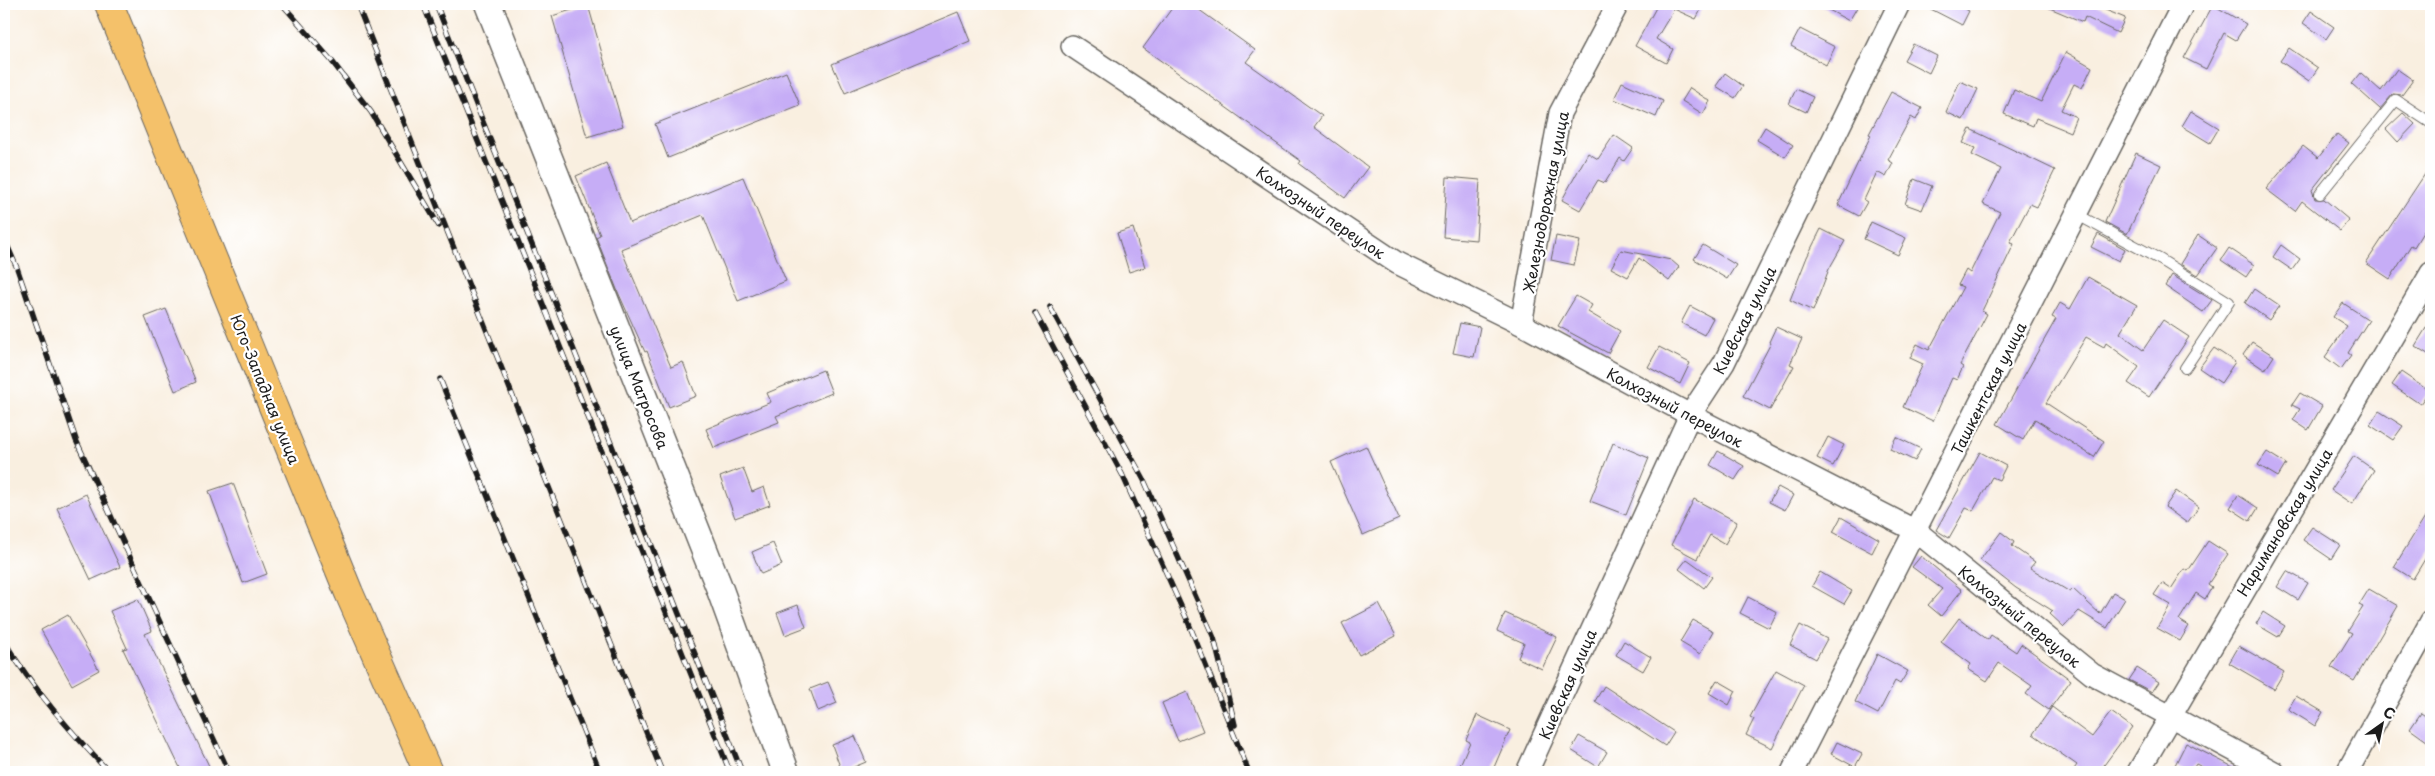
<svg xmlns="http://www.w3.org/2000/svg" width="2435" height="776" font-family="'Playpen Sans',sans-serif">
<rect width="100%" height="100%" fill="#fff"/>
<filter id="ink" filterUnits="userSpaceOnUse"><feTurbulence type="fractalNoise" baseFrequency=".02" numOctaves="2"/><feDisplacementMap in="SourceGraphic" scale="10" xChannelSelector="R" yChannelSelector="G"/><feConvolveMatrix kernelMatrix="1 2 1 2 8 2 1 2 1" color-interpolation-filters="sRGB"/></filter>
<filter id="wash" filterUnits="userSpaceOnUse"><feTurbulence type="fractalNoise" baseFrequency=".0096" numOctaves="4" result="noise"/><feDisplacementMap in="SourceGraphic" scale="20" xChannelSelector="R" yChannelSelector="G"/><feGaussianBlur stdDeviation="1.12" result="paint"/><feColorMatrix in="noise" values="0 0 0 0 0 0 0 0 0 0 0 0 0 0 0 0 0 1.4 0 .05"/><feComposite in="paint" operator="in"/></filter>
<g filter="url(#wash)">
<rect width="100%" height="100%" fill="#f9efe0"/>
<g id="blocks">
<path fill="#c6adf6" d="M1175,4h16l64,46 -9,12 76,54 -8,11 54,40 -23,31 -46,-34 2,-3 -158,-113z
M1658,4h46l-8,15 -22,-10 -18,30 17,10 -7,14 -31,-17z
M1818,4h41l-10,17z
M1921,4h34l14,7 -7,14z
M2040,4h51l34,14 -7,15 -33,-16 -2,5z
M588,5l35,121 -36,11 -35,-121z
M2213,5l33,19 -10,16 -12,-7 -18,36 -22,-11z
M2311,11l23,16 -8,12 -23,-16z
M958,12l12,29 -125,52 -13,-29z
M1800,29l35,18 -9,18 -35,-19z
M1913,44l24,12 -8,17 -25,-13z
M2289,48l29,20 -9,13 -29,-20z
M2066,52l26,15 -10,21 -8,-4 -13,26 15,7 -6,15 -34,-14 -3,8 -29,-12 10,-24 27,12z
M2397,69l16,11 -11,15 -9,-1 -13,15 -28,-25 9,-11 20,18z
M786,72l14,33 -132,53 -13,-34z
M1725,73l18,13 -8,12 -19,-12z
M1960,81l18,8 -15,31 -17,-8z
M1622,82l41,19 -7,16 -42,-18z
M1690,88l20,13 -7,13 -21,-13z
M1796,89l17,8 -7,15 -17,-8z
M1891,92l31,16 -6,12 -5,-3 -23,43 5,3 -7,14 -9,-5 -13,28 3,2 -8,14 -21,-11 33,-70 -2,-1z
M2191,111l28,17 -9,15 -28,-17z
M2403,113l12,11 -17,18 -12,-13z
M1765,127l28,18 -8,12 -28,-17z
M1970,129l85,41 -18,37 -7,-3 -20,38 4,2 -32,67 5,3 -27,51 3,2 -6,13 -5,-2 -19,43 -30,-14 20,-43 -13,-6 7,-14 12,6 34,-63 -5,-2 8,-15 4,3 30,-61 -17,-8 18,-35 -29,-14 3,-7 -12,-5z
M2337,134l12,9 -37,47 3,9h9l25,21 -9,11 -38,-30 -7,10 -29,-22 37,-43 15,12z
M1614,135l19,13 -9,13 -4,-3 -15,25 -7,-3 -18,30 -18,-10 26,-47 10,6z
M2136,153l25,12 -34,69 -22,-12z
M606,163l24,60 113,-46 43,104 -48,20 -35,-86 -82,34 50,118 12,-5 13,34 -27,11 -22,-56 -2,1 -27,-60 -22,-55 4,-2 -24,-59z
M2431,165v54l-17,28 -3,-2 -21,34 -24,-16z
M1447,177l33,3 -4,60 -33,-3z
M1914,179l18,7 -10,24 -17,-6z
M1871,222l35,16 -8,17 -34,-16z
M1133,228l12,39 -16,5 -12,-39z
M1821,229l24,12 -16,28 -16,42 -23,-11 17,-43z
M2098,234l27,15 -6,12 -28,-14z
M2198,235l19,13 -19,27 -18,-11z
M1556,236l24,5 -6,24 -23,-5z
M1703,245l33,20 -9,14 -33,-20z
M2281,245l19,14 -8,11 -19,-13z
M2229,248l25,17 -8,12 -25,-17z
M1621,250l50,10 8,7 -10,14 -30,-23 -11,19 -17,-9z
M2172,275l40,25 -9,12 -38,-26z
M2088,277l49,28 -17,28 23,17 20,-30 26,17 -40,60 -21,-14 11,-16 -33,-24 -2,4 -18,-10 -40,66 58,38 -10,16 -59,-38 -12,21 -26,-16 59,-105 -4,-2 8,-14 10,6z
M2254,289l25,17 -10,14 -24,-17z
M1576,296l16,9 -4,7 32,19 -12,22 -50,-27z
M2343,303l26,17 -21,33 3,2 -10,14 -16,-12 22,-31 -14,-9z
M1690,306l23,12 -9,17 -23,-12z
M166,309l30,73 -21,9 -30,-74z
M2431,320v36l-16,-10z
M1460,323l20,4 -6,30 -21,-4z
M1776,327l26,12 -12,25 4,2 -24,44 -27,-14 28,-53 -2,-1z
M2252,342l22,14 -9,14 -22,-15z
M1659,347l31,16 -10,21 -32,-17z
M2214,348l21,14 -14,21 -22,-15z
M823,370l9,23 -56,23 3,6 -65,26 -8,-19 65,-27 -4,-9z
M2401,372l28,19 -9,13 -28,-19z
M2300,393l22,13 -14,24 -15,-10 7,-11 -8,-4z
M2379,411l24,15 -10,14 -23,-15z
M1828,437l16,8 -11,21 -16,-8z
M1896,437l25,12 -6,12 -25,-12z
M1613,443l36,15 -23,57 -36,-14z
M1366,446l33,73 -36,16 -32,-73z
M1718,451l26,15 -9,14 -25,-15z
M1980,452l26,14 -7,14 -7,-3 -19,34 -7,-3 -17,30 -13,-8z
M2267,452l19,12 -8,13 -20,-12z
M2354,456l20,14 -22,34 -21,-14z
M743,468l9,24 12,-5 6,18 -35,13 -15,-41z
M233,483l34,91 -24,9 -34,-92z
M1778,487l15,8 -8,15 -16,-8z
M2176,491l23,16 -12,16 -22,-16z
M86,494l34,73 -29,13 -34,-72z
M2238,495l20,13 -8,13 -20,-13z
M1694,499l43,23 -12,22 -15,-9 -13,24 -26,-14z
M2431,507v42l-18,30 -19,-12z
M1841,517l38,22 -7,14 -39,-21z
M2312,527l28,18 -9,14 -28,-19z
M2001,532l13,10 -2,4 23,16 -5,6 40,24 3,-3 27,25 13,-22 12,7 -18,29 -28,-17 -15,16 -14,-13 3,-3 -37,-23 -36,-28z
M2208,541l20,13 -20,30 4,3 -7,12 -9,-6 -17,27 10,6 -9,15 -23,-13 14,-23 -17,-10 8,-12 9,6 13,-20 4,2z
M773,543l9,22 -21,9 -9,-22z
M1921,556l41,34 -21,26 -13,-11 14,-16 -30,-22z
M1687,559l25,18 -8,11 -25,-19z
M2287,571l21,12 -10,17 -21,-13z
M1820,572l32,19 -8,13 -32,-18z
M2369,589l29,17 -44,75 -23,-14 21,-34 -4,-2 15,-24 -4,-2z
M1748,597l29,15 -8,16 -29,-15z
M138,599l14,32 -7,3 67,138h-30l-59,-123 4,-1 -17,-37z
M1379,604l17,32 -37,19 -17,-32z
M798,605l8,22 -21,8 -8,-22z
M2263,612l22,14 -7,11 -22,-13z
M1505,613l52,24 -15,32 -24,-11 6,-15 -27,-12z
M68,615l31,55 -27,15 -31,-55z
M1959,618l29,22 3,-5 25,17 5,-8 50,36 -22,30 -23,-16 6,-8 -33,-23 -12,18 -19,-12 3,-5 -30,-22z
M1693,620l20,11 -13,23 -20,-12z
M1800,625l27,14 -11,20 -26,-14z
M1624,641l27,16 -8,14 -27,-16z
M2239,646l45,26 -10,17 -45,-26z
M1877,654l31,17 -8,13 -5,-3 -17,33 -23,-12z
M2137,668l22,14 -7,10 -23,-12z
M1776,670l28,15 -32,63 -26,-13 8,-16 -4,-2z
M1717,680l19,11 -7,14 -20,-12z
M828,682l9,21 -19,8 -8,-22z
M1604,686l70,46 -9,14 -70,-45z
M1187,692l16,39 -25,10 -16,-38z
M2296,696l27,16 -8,14 -27,-17z
M2052,707l40,30 19,-25 21,15 -33,45h-27l5,-7 -44,-31z
M2421,713l10,7v24l-21,-15z
M1477,715l33,15 -18,42h-35l13,-30 -4,-2z
M855,736l11,26 -24,10 -10,-27z
M1579,736l28,16 -9,15 -27,-17z
M1837,742l25,12 -7,13 -24,-13z
M2186,743l57,29h-31l-16,-8 -5,8h-2l-14,-7z"/>
</g>
</g>
<g filter="url(#ink)">
<use href="#blocks" fill-opacity="0" stroke="#696661" stroke-width="1"/>
<g fill="none" stroke-linecap="round" stroke-linejoin="round">
<g stroke="#696661" stroke-width="12">
<path id="service" d="M2320,194l76,-94 35,23
M2076,214l85,46 68,42 -44,66"/>
</g>
<g stroke="#696661" stroke-width="24">
<path id="minor" d="M1072,46l325,217 124,61 169,91 226,116 176,143 182,98
M1521,324l39,-211 58,-109
M1527,772l163,-357 34,-52 175,-359
M1792,772l391,-768
M2138,772l293,-499
M2347,772l84,-151"/>
</g>
<g stroke="#696661" stroke-width="29">
<path id="tertiary" d="M488,4l231,583 67,185"/>
</g>
<g stroke="#696661" stroke-width="30">
<path id="primary" d="M109,4l240,589 79,179"/>
</g>
<use href="#service" stroke="#fff" stroke-width="10"/>
<use href="#minor" stroke="#fff" stroke-width="21"/>
<use href="#tertiary" stroke="#fff" stroke-width="26"/>
<use href="#primary" stroke="#f4c16a" stroke-width="28"/>
<g stroke="#1c1c1c" stroke-width="5.5">
<path id="rail" d="M282,4l49,56 40,52 68,114
M357,4l305,768
M423,4l307,768
M436,4l306,768
M4,238l13,30 59,172 153,332
M1050,307l94,173 70,158 21,87
M1035,313l87,161 67,150 60,148
M440,379l160,393
M4,641c29,48 66,90 105,131"/>
</g>
<use href="#rail" stroke="#fff" stroke-width="4" stroke-dasharray="11" stroke-linecap="butt"/>
</g>
</g>
<g text-anchor="middle" dominant-baseline="central" stroke-width="4.5" stroke-linejoin="round" paint-order="stroke">
<g font-size="15" fill="#1c1c1c" stroke="#fff">
<text transform="translate(1545 202) rotate(-79)">Железнодорожная улица</text>
<text transform="translate(1321 212) rotate(34)">Колхозный переулок</text>
<text transform="translate(1744 320) rotate(-63)">Киевская улица</text>
<text transform="translate(640 387) rotate(68)">улица Матросова</text>
<text transform="translate(1988 388) rotate(-63)">Ташкентская улица</text>
<text transform="translate(266 389) rotate(68)">Юго-Западная улица</text>
<text transform="translate(1675 407) rotate(28)">Колхозный переулок</text>
<text transform="translate(2284 522) rotate(-59)">Наримановская улица</text>
<text transform="translate(2020 616) rotate(39)">Колхозный переулок</text>
<text transform="translate(1567 684) rotate(-66)">Киевская улица</text>
</g>
</g>
<rect width="2435" height="776" fill="none" stroke="#fff" stroke-width="20"/>
<g transform="translate(2382 724) rotate(33)" stroke="#ffffff" stroke-width="4" paint-order="stroke">
<path d="M0-4L9 19L0 12L-9 19Z" fill="#1c1c1c"/>
<text y="-8" font-size="14" font-weight="bold" text-anchor="middle" fill="#1c1c1c">С</text>
</g>
</svg>
